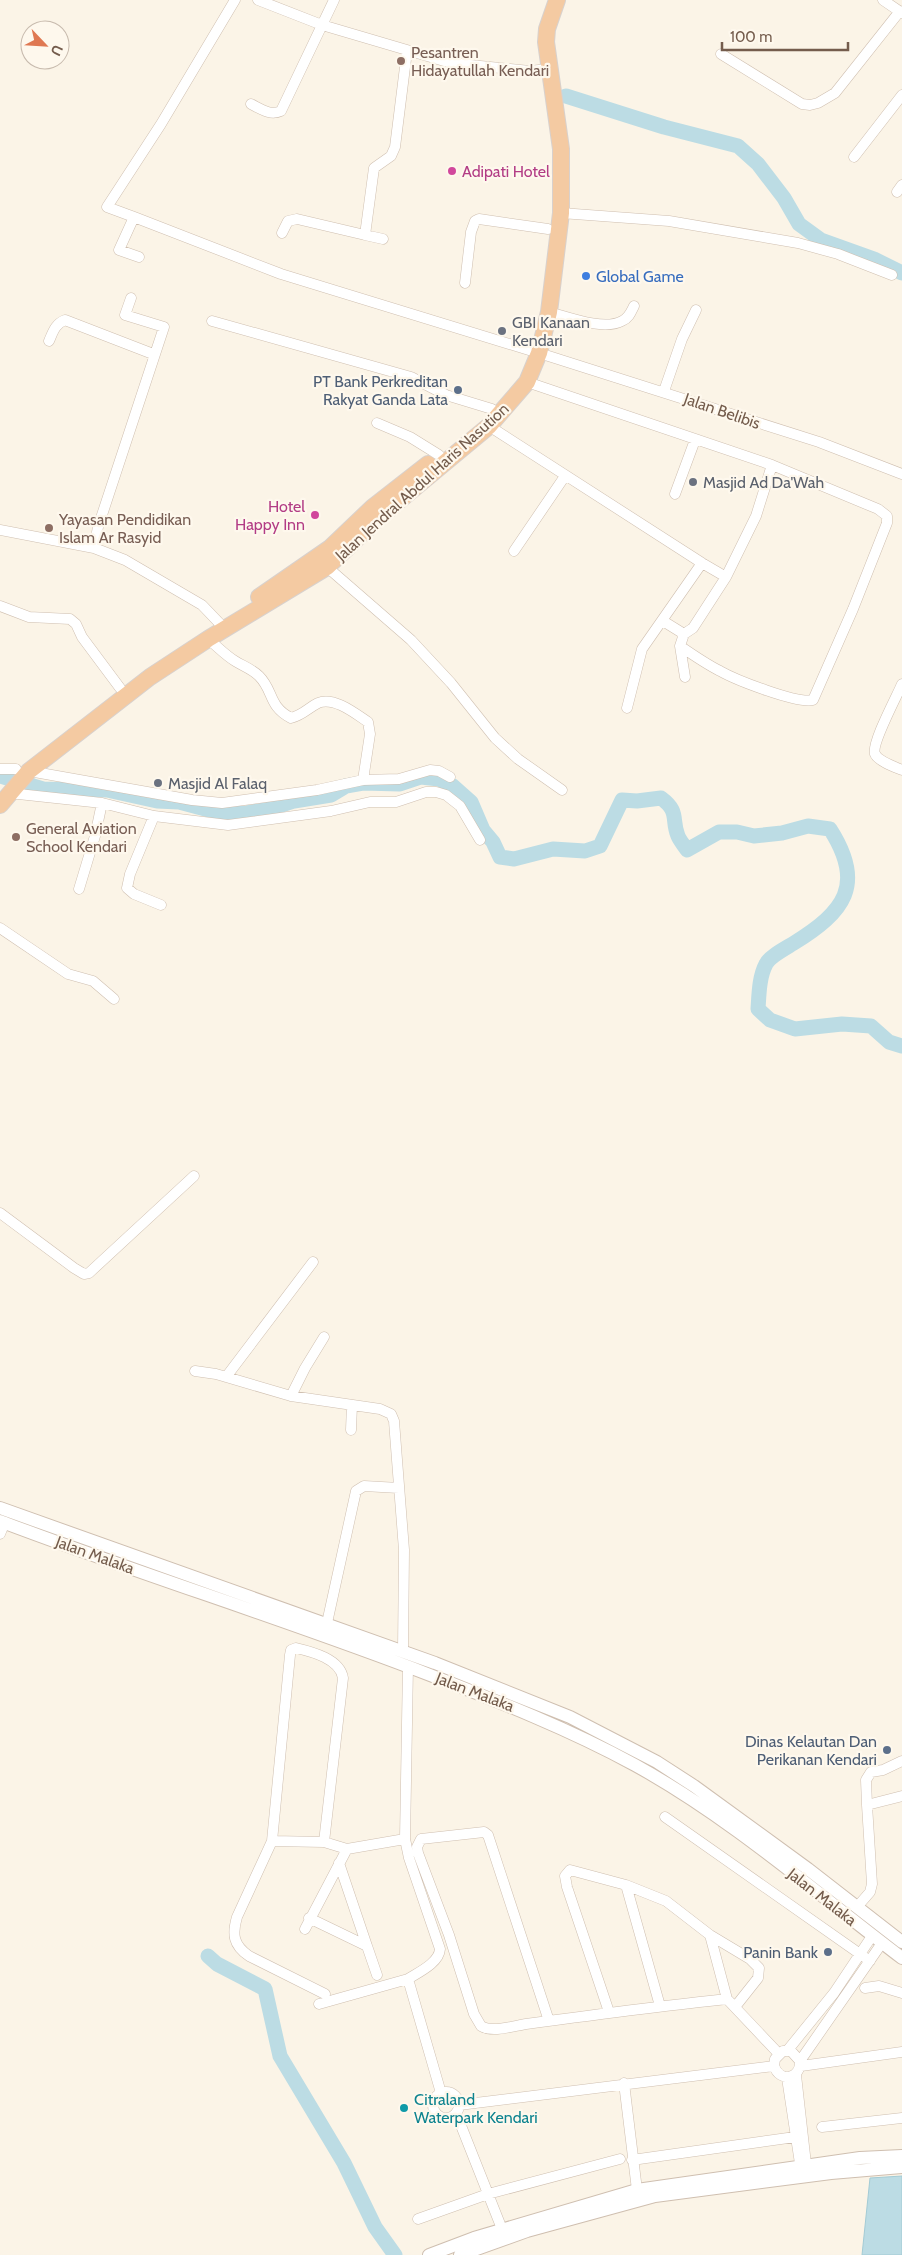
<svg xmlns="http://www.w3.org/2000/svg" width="902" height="2255" font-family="Cabin,sans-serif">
<rect width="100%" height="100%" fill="#fbf4e7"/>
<path fill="#bcdce4" stroke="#a3cbd5" d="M902,2176v79h-40l8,-77z"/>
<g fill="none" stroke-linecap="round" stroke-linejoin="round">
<path stroke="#bcdce4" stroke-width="15" d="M566,96l98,31 74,19 20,18 26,34 15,26 22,16 53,19 28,14
M0,776l43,13 64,1 50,11 22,1 45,12 23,-1 23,-4 24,-8 37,-6 15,-9 17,-3 37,1 21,-7 18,2 14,7 18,16 12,28 10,12 7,15 14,2 39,-10 32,2 15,-5 22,-46 15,1 24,-3c19,14 10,21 17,38 2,5 6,9 9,14l32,-18h18l17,4 28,-3 26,-7 22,3c36,56 14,83 -36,114 -8,5 -24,13 -28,21 -7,13 -7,31 -8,45l12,11 25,9 47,-5 29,2 18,16 13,4
M208,1956l9,8 48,25 15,67 64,107 31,64 20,28"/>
<g stroke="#cfbfb0" stroke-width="11">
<path id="minor" d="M258,0l64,25 129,38 79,8 18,-2
M883,0l19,13
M721,54l81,50 8,1 8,-2 17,-10 65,-82
M251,104c10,5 19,12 30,7l53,-111
M854,157l48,-62
M897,192l5,-7
M561,213l108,8 129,22 40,11 54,21
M134,217l-27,-10 54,-83 74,-124
M282,233l6,-12 9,-2 68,16 9,-67 17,-12 4,-9 12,-96
M365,235l18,4
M139,257l-20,-7 15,-33 147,57 248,76
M465,283l6,-51 4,-11 4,-2 69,10
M549,312c19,5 55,19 73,9 7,-3 9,-9 12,-15
M212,321l199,56 35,18 46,14
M49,341c4,-9 6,-17 16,-21l88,34
M539,353l280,89 83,32
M527,382l245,83 106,44 9,7v7l-34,86 -40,91c-16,4 -77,-20 -93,-29 -14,-7 -27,-16 -40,-25
M664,391l18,-52 14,-29
M377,423l33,14 29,18
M489,426l213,137 -60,86 -15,59
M675,494l20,-54
M0,530l94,18 31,12 77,45 22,23
M94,548l4,-21 66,-200 -39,-12 6,-17
M514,551l51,-75
M702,563l24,14 30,-61 16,-51
M327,567l84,73 40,43 44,55 23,21 44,31
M0,606l29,11 41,2 6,5 6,13 38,51
M663,621l21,13 -4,12 5,31
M684,634l9,-6 33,-51
M208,639c9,7 17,16 27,22 8,5 17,8 24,15 15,15 9,30 32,42 12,-3 17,-10 27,-15 16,-7 38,11 50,19l2,12 -7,46
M902,684c-5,12 -31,60 -27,70 3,7 20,13 27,16
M0,769h16
M29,771l163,29 30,3 95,-13 46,-10 36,-1 31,-9 9,1 11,6
M9,793l93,10 -7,33 -16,53
M102,803l52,13 74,9 103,-14 39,-9h26l30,-10h10l10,3 14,11 20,34
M154,816l-24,58 -3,14 7,6 27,11
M0,928l68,46 25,7 21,18
M0,1213l74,55 10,6 5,-1 105,-97
M195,1371l21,3 75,22 89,13 11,5 3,7 10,129 -1,101
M226,1377l87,-115
M291,1396l14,-28 19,-31
M351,1430l1,-25
M0,1534l5,-12
M327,1623l29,-132 8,-5 35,2
M408,1666l-3,173 4,19 31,91c-1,14 -21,23 -32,30l33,114
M867,1805l-1,-25 5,-8 12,-2 19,-9
M665,1817l205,144
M272,1841l18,-186 1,-5 5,-2c17,4 44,11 47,30l-19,164
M339,1863l28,83
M626,1885l40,16 44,34 17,64
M857,1907l13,-15 2,-8 -5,-79 35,-9
M309,1918l58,28 10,29
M305,1929l42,-80
M710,1935l40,24 9,9 -1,10 -23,29
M865,1988l14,-2 23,7
M325,1994l-76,-38c-16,-11 -17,-22 -12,-39l35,-76 52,1 23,7 58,-10
M319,2004l89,-25
M609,2012l-42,-125 -2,-11 5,-6 56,15 34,121
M549,2021l-61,-186 -4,-3 -63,7 -4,8 1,6 31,82 25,79 7,12c11,7 32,0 45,-2 67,-9 134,-18 201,-25l52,55
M787,2051l47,-58 38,-57
M800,2061l-9,-10h-8l-8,8 -1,7c6,17 27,13 26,-5l82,-118
M801,2066l101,-14
M796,2075l11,98
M787,2078l14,92
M624,2083l13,107
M433 2105a13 13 0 1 1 26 0a13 13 0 1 1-26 0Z
M459,2105l315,-39
M456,2113l44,111
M822,2127l80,-9
M632,2160l163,-23
M418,2219l70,-25 132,-35"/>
</g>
<g stroke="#cfbfb0" stroke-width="14">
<path id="tertiary" d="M0,1508l435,155 135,54 87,45 37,24 114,83 94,73
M0,1521c142,54 288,99 430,154 70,27 139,54 205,90 96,53 180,127 267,193
M429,2255l45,-17 163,-48 223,-32 42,-2
M460,2255l67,-24 128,-35 176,-23 71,-6"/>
</g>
<g stroke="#d8d1cd" stroke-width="18">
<path id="trunk" d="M259,597l71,-49 43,-41 55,-43
M0,805l29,-34 121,-94 58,-38 119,-72 56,-53 106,-88 38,-44 12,-29 10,-41 12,-99v-64l-15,-107 1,-13 10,-29"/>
</g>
<use href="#minor" stroke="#fff" stroke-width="10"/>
<use href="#tertiary" stroke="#fff" stroke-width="12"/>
<use href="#trunk" stroke="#f4caa2" stroke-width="16"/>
</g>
<g fill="#8d6e63" stroke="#fef8ed" stroke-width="2">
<circle cx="401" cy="61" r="5"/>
<circle cx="49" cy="528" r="5"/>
<circle cx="16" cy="837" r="5"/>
</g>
<g fill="#d1479c" stroke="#fef8ed" stroke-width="2">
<circle cx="452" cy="171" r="5"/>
<circle cx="315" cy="515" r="5"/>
</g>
<circle fill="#3f7fe0" stroke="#fef8ed" stroke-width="2" cx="586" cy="276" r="5"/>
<g fill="#6b7280" stroke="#fef8ed" stroke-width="2">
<circle cx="502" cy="331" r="5"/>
<circle cx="693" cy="482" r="5"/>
<circle cx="158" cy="783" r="5"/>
</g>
<g fill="#5c6f8a" stroke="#fef8ed" stroke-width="2">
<circle cx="458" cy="390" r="5"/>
<circle cx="887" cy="1750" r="5"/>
<circle cx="828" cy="1952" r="5"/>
</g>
<circle fill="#0f9aa8" stroke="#fef8ed" stroke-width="2" cx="404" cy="2108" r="5"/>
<g text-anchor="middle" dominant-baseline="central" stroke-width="4.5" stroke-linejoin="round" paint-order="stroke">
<g font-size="16" fill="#785e54" stroke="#fef8ed" text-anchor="start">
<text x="411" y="52">Pesantren<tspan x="411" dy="18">Hidayatullah Kendari</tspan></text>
<text x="59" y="519">Yayasan Pendidikan<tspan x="59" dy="18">Islam Ar Rasyid</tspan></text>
<text x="26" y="828">General Aviation<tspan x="26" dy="18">School Kendari</tspan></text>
</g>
<g font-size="16" fill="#b23c85" stroke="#fef8ed" text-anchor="start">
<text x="462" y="171">Adipati Hotel</text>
<text x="305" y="506" text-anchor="end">Hotel<tspan x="305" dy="18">Happy Inn</tspan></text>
</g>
<g font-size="16" fill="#366cbe" stroke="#fef8ed" text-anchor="start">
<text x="596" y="276">Global Game</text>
</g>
<g font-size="16" fill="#5b616d" stroke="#fef8ed" text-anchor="start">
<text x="512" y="322">GBI Kanaan<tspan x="512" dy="18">Kendari</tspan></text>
<text x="703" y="482">Masjid Ad Da'Wah</text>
<text x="168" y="783">Masjid Al Falaq</text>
</g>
<g font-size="16" fill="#4e5e75" stroke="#fef8ed" text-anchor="end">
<text x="448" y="381">PT Bank Perkreditan<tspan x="448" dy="18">Rakyat Ganda Lata</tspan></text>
<text x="877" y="1741">Dinas Kelautan Dan<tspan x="877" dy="18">Perikanan Kendari</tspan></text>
<text x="818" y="1952">Panin Bank</text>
</g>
<g font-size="16" fill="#745c4c" stroke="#fef8ed">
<text transform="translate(722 411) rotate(19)">Jalan Belibis</text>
<text transform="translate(422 482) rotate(-42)">Jalan Jendral Abdul Haris Nasution</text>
<text transform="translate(95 1555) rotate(20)">Jalan Malaka</text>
<text transform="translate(475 1692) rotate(21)">Jalan Malaka</text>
<text transform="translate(822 1897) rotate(38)">Jalan Malaka</text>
</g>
<g font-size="16" fill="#0d838f" stroke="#fef8ed" text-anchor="start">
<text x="414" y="2099">Citraland<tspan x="414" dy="18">Waterpark Kendari</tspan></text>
</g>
</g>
<g transform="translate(45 45) rotate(115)"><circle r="24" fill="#fef8ed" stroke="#c7baad"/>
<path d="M0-4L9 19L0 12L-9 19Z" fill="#df7852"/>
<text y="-8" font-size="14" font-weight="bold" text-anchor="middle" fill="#745c4c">U</text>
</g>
<path d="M722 42v8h126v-8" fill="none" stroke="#745c4c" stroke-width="2.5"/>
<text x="730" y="42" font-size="15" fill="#745c4c" stroke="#fef8ed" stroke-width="4" paint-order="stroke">100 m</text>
</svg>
